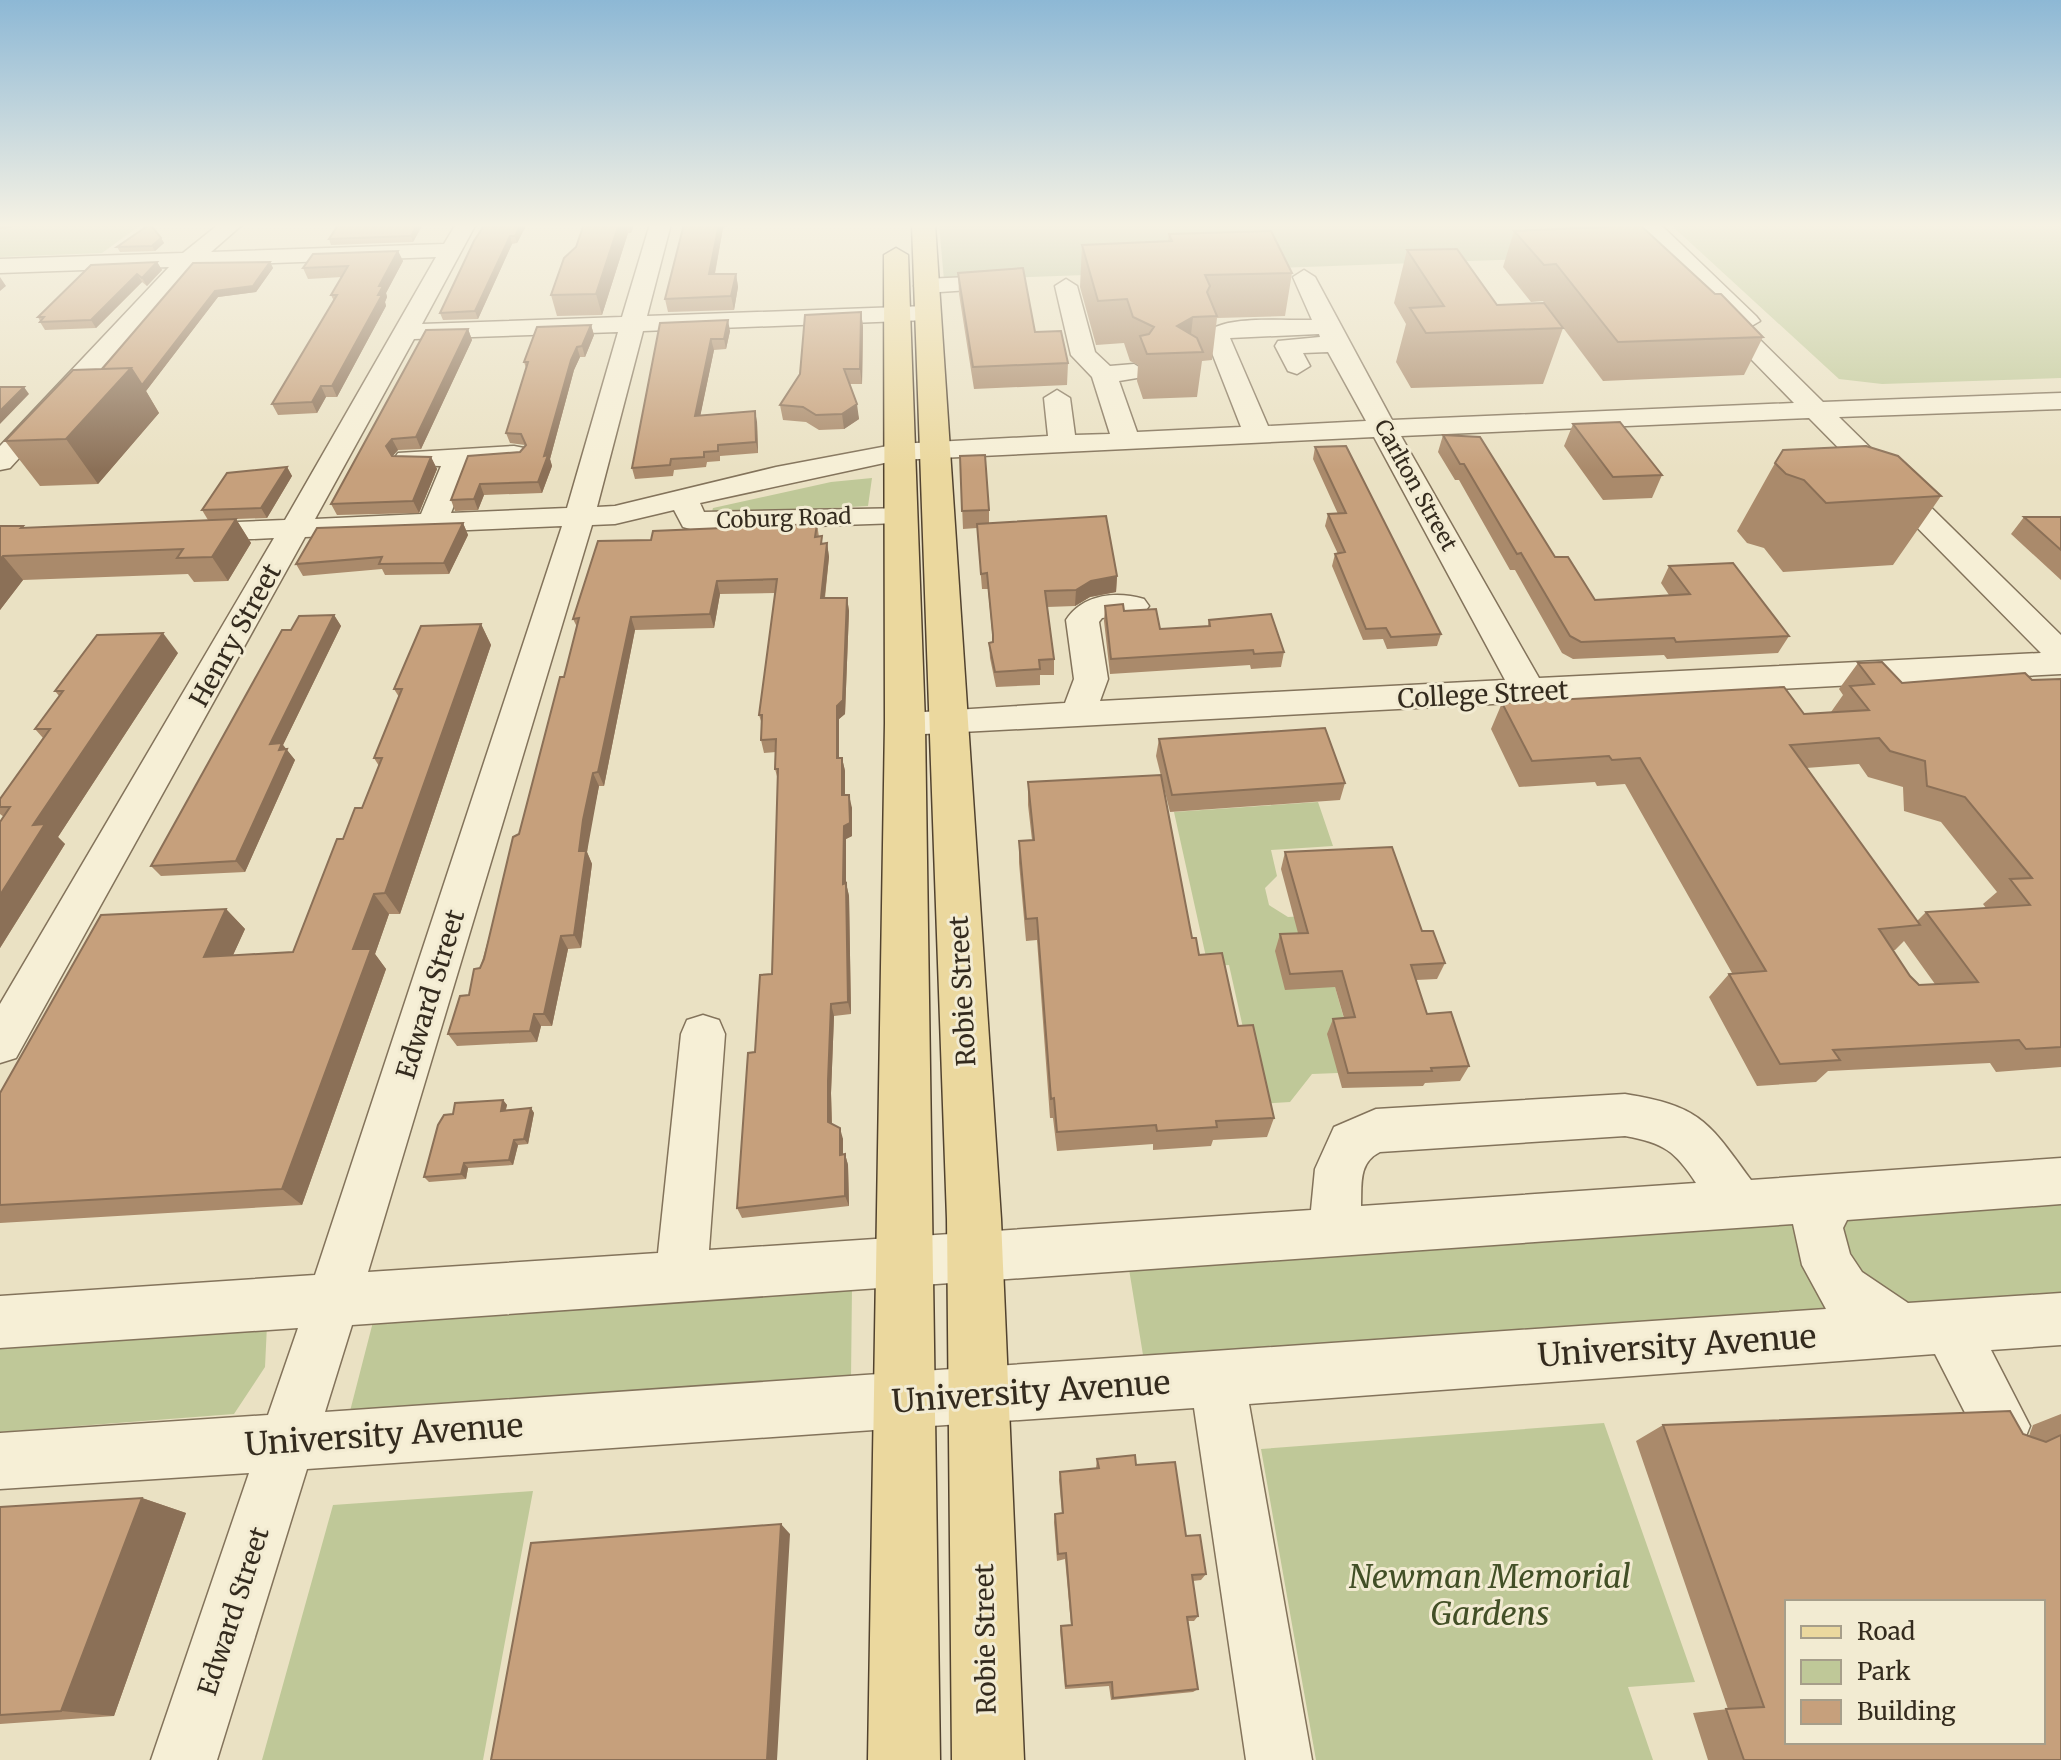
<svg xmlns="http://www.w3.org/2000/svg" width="2061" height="1760" font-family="Merriweather,serif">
<rect width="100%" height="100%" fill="#eae1c3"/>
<path fill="#bfc898" d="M0,224h142l-40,29 -102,4z
M1670,224h391v154l-179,6 -43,-5z
M872,478l-4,28 -157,9 2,-7 118,-26z
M1318,802l15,44 -62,4 6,26 -12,12 4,17 19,12 19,-1 28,71 13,46 -10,40 -26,1 -22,28 -30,2 -31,-139 -21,1 -34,-154z
M2061,1203v89l-171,13 -35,-19 -14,-67z
M1797,1222l45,86 -699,47 -15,-92z
M852,1286l-1,94 -502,35 25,-97z
M267,1325l-2,42 -31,47 -234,18v-89z
M1604,1423l91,259 -67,5 25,73h-337l-55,-311z
M533,1491l-50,269h-221l71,-255z"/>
<path fill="#b6bd97" d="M939,224h668l31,31 -694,25z"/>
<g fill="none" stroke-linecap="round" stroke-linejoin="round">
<g stroke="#83735b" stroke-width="3">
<path id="minor" d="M219,224h24l-32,28 233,-8 12,-20h20l-54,100 200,-7 28,-93h21l-24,92 280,-10 12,7 -12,7 -284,11 -46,176 18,-1 161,-39 122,-23 150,-8 -4,-38 13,-8 13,8 5,37 35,-1 -18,-57 -21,-22 -16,-69 11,-7 11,7 18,66 15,14 24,-2 13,8 -4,5 -24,4 18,51 104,-5 -36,-92c15,-21 81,-14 107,-15l-19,-43 11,-7 11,7 77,143 402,-17 -85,-87 -4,-5 12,-7 -79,-80h22l96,92 4,5 -12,7 75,74 238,-9v16l-222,8 222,218v39l-1156,61 -13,-3 -5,-9 5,-9 173,-11 9,-24 -8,-59c17,-26 50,-29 78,-21l5,7 -5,7 -42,5 -3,4 9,57 -8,22 405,-21 -131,-243 -476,23 -198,43 4,9 205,-4 5,6 -5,6 -10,3 -205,7 -11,-3 -9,-17 -59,14 -23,1 -224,747 290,-19 23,-219 6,-14 16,-5 16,5 6,14 -16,216 602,-40 4,-41 19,-42 42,-18 249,-15c75,12 83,27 126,86l310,-22v46l-214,16 -4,8 7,26 12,18 46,31 153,-10v52l-70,5 39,76 -8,20 -20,8 -20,-8 -47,-92 -686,50 63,356h-66l-52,-352 -887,61 -90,291h-66l98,-287 -249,16v-56l268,-18 30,-87 -298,20v-52l315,-21 247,-749 -257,11 -289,521 -16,5v-59l274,-466 -86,4 -11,-3 -4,-6 4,-6 11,-3 97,-4 151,-263 -241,9 -185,202 -10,2v-24l169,-179 -169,6v-14l183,-6zM618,332l-51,176 -116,5 19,-49 54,-4 4,-6 -4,-6 -10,-2 -116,7 -4,6 4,6 43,1 -20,48 -106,5 99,-180zM1319,334l1,3 -42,4 -3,5 13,25 9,3 13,-8 -7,-13 25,-1 38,69 -98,5 -38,-88zM1809,418l232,235 -502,25 -138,-242zM1625,1136c39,7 50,15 71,47l-335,23c1,-22 -3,-43 19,-54zM1793,1224l9,41 24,44 -1501,103 27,-87z
M991,276l8,2 3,5 -3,5 -74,5 -11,-7 11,-7z"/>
</g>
<g stroke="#51422f" stroke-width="3">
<path id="major" d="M912,224h23l66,995 23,541h-72l-5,-541z
M896,248l12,7 17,468 15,1037h-72l17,-1037 -1,-468z"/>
</g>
<use href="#minor" fill="#f6efd6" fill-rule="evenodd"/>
<use href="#major" fill="#ebd89e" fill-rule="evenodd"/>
</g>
<path fill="#aa8a6b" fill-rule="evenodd" d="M0,224h17l-6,4 -11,1z
M339,224h91l-2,2h-6l-9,16 -82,3 -2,-6z
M485,224h42l-10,19 -5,1 -34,75 -35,1 -3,-7z
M584,224h50l-3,9h-3l-26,82 -45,1 -6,-21 25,-48z
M684,224h46l-7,4 -8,46h21l2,13 -4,23 -66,2 -3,-13z
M1603,224h36l124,113 -19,38 -141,6 -60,-80 -12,1 -28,-35 11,-36 88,-4z
M1169,234l123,39 -7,43 -68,2 -5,42 -10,1 -5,36 -54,2 -6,-18 1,-16 -8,-4 -6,-18 -28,2 -16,-58 2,-42 86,-4z
M161,238l3,5 -9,8 -35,1 -3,-5z
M1407,250l90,55 66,23 -20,56 -132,4 -15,-26 10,-38 -12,-21z
M398,251l5,10 -17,32 1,4 -2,5 1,4 -49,91h-11l-9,16 -39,2 -6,-11 62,-103 -3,-6 11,-18 -34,2 -5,-11z
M157,262l5,8 -15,16 -5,-4 -46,46 -51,2 -5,-8v-1l-2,-4z
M270,262l3,6 -17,24 -38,5 -72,94 13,22 -61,71 -58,2 -35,-45 97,-72z
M958,273l77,59 33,31 -1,22 -93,4 -15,-95z
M861,312l2,15 -1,57h-12l9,35 -15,10 -25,1 -13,-8 -23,-2 -3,-15z
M660,323l70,8 -4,18 -12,1 -14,66 57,6 1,31 -38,3v5l-13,1 -1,5 -32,3 -1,6 -38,3 -3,-11z
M591,325l3,10 -9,22h-5l-6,13 -24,89 2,7 -10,27 -58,2 -6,15 -23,1 -4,-11 69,-48 5,-6v-1l-15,-2 -4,-10 20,-65 -2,-6z
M468,329l4,11 -51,109 -23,1 -6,6 39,1 6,12 -18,44 -82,2 -6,-11z
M1573,424l89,51 -10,23 -49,2 -39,-54z
M1443,435l152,165 74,-5 -8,-12 8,-17 120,70 -11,17 -111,6 -3,-4 -91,4 -11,-6 -47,-83h-5l-51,-90h-4l-17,-28z
M1315,447l126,187 -4,12 -50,3 -4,-10 -20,1 -31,-74 3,-12h3l-13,-28 3,-12h10l-25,-55z
M960,456l29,54v13l128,53 -1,16 -26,5 -15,9 -28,1 7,52v16h-14v10l-44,2 -6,-29 -1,-15 4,-1 -5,-53h-6l-5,-61 -14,1z
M1775,463l166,33 -48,69 -110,7 -19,-24 -17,-5 -10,-12z
M287,467l5,9 -25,42 -31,1 15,24 -23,38 -34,1 -6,-8 -165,6 -23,30v-84h23l2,2 183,-8 -6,-10z
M2024,517h37v63l-50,-46z
M463,523l5,12 -19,39 -64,1 -3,-6 -79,7 -7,-12z
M817,524l2,13 4,7 4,-1 2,14 -4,41h22l2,13 -4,103 -6,5v39h3l3,13v24l7,13v28l-6,3v44l3,13 2,118 -17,2 -3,77 1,31 11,15v15h2l3,11 1,41 -107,12 -5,-10 18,-156 17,-78 6,-194 -3,-11 1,-17 -12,1 -3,-13 1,-16 -3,-9 16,-122 -55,1 -6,34 -79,2 -31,156h-5l-10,47 -2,19 5,12 -11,84 -13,1 -16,77h-11l-4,16 -80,4 -9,-12 21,-39 11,-27 84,-291 13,-50 -4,-8 78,-79z
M1105,606l19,5 36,18 48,-3 1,-6 75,32 -3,15 -30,2 -1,-4 -140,9 -6,-53z
M334,615l7,11 -58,119 12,15 -50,112 -84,4 -10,-10 140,-236z
M481,624l10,21 -91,269h-11l-14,40 11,15 -84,236 -302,18v-130l226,-184 19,20 -12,26 60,-3 69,-144 17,-42 -5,-8 25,-61 -5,-8z
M178,653l-120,184 7,7 -65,104v-126l4,-5 -4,-3v-15l43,-61 -8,-9 24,-33 -4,-5z
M1858,663l44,20 159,-4v388l-65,5 -6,-9 -162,8 -12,11 -59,4 -48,-89 20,-23 3,-1 -107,-189 -28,2 -2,-4 -76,5 -28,-58 11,-26 302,11 27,-2 12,-17 -4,-6zM1859,764l9,13 35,10 1,24 37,11 56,70 -14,12 3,4 -60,4 -9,9 -111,-153zM1904,941l31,43 -16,1 -9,-9 -17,-26h2z
M1159,739l186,44 -5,17 -170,12 -14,-56z
M1028,782l164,156 7,17 39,71 36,92 -7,19 -54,3 -2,6 -58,4v-6l-96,7 -4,-33h-3l-13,-178 -11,1 -7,-78v-22l13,-1 -4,-35z
M1285,852l137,79 23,32 -8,16 -21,1 11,34 42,52 -9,15 -35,2 -2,3 -81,2 -15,-54 6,-15 11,-1 -9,-31 -50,3 -10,-39 5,-17 18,-1 -17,-64z
M503,1100l4,5 -1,5 25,-2 3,5 -6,31 -10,1 -5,20 -45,3 -2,11 -37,3 -5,-5 29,-63z
M2061,1414v346h-353l-15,-47 35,-4 -92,-268 27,-16 360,9 6,2 4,-11z
M1097,1459l39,6 50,71 20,38 -5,6 -8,1 5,35 -4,5h-6l10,68 -5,3 -82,8 -2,-14 -44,3 -5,-59 1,-4 10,-1 -6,-66 -8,2 -3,-39 1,-8h7l-3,-34 1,-8 36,-4z
M142,1498l44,15 -72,203 -114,8v-217z"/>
<path fill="#8b7057" d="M8,224h9l-6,4z
M418,224h3l1,2 -9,16 -2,-6z
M521,224h6l-10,19 -2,-7z
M619,224h6l3,9 -26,82 -6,-21z
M629,224h5l-3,9z
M719,224h11l-7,4 -11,60 -3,-14z
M510,236l2,8 -34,75 -3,-8z
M161,238l3,5 -9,8 -3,-5z
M398,251l5,10 -17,32 1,4 -2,5 1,4 -49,91 -5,-11 47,-100z
M157,262l5,8 -15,16 -5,-8z
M270,262l3,6 -17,24 -38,5 -72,94 13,22 -61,71 -32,-45 65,-71 84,-77z
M137,274l5,8 -46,46 -5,-8z
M736,274l2,13 -4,23 -3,-14z
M0,277l6,9 -6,5z
M861,312l2,15 -1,57 -2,-15z
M1193,317l-4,35 -12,-26z
M728,320l2,11 -4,18 -2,-10z
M591,325l3,10 -9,22 -3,-11z
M468,329l4,11 -51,109 -5,-12z
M711,339l3,11 -16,77 -3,-11z
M577,347l3,10 -6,13 -24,89 2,7 -10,27 -4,-11 6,-26 27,-96z
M321,386l5,11 -9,16 -5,-11z
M24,387l5,7 -29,30v-13z
M857,404l2,15 -15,10 -2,-15z
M755,411l2,11 1,31 -2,-11z
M392,439l6,11 -6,7 -6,-11z
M431,457l6,12 -18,44 -6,-12z
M287,467l5,9 -25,42 -6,-10z
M480,484l4,11 -6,15 -4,-11z
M236,519l15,24 -23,38 -16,-24z
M463,523l5,12 -19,39 -5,-11z
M827,543l2,14 -6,55 -2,-14z
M3,556l20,24 -23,30v-51z
M1117,576l-1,16 -26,5 -15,9 1,-16 15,-9z
M717,581l3,13 -6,34 -4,-14z
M847,598l2,13 -4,103 -6,5v52l-2,-13v-52z
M334,615l7,11 -58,119 12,15 -50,112 -9,-11 34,-117z
M631,617l4,13 -31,156 -6,-14z
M481,624l10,21 -91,269 -15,-21z
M163,633l15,20 -120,184 7,7 -65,104v-53l33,-70z
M842,758l3,13v38l-3,-14z
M593,773l6,13 -12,66 5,12 -11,84 -7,-13 5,-84 4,-31z
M849,795l3,13v28l-6,3v57l-3,-12 1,-58z
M846,883l3,13 2,118 -3,-12z
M374,894l15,20 -14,40 11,15 -84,236 -20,-16 71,-240z
M226,909l19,20 -22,48 -19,-20z
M561,936l7,13 -16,77 -8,-12z
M831,1004l3,12 -3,77 1,40 -4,-11v-41z
M534,1014l7,12 -4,16 -7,-11z
M503,1100l4,5 -3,10 -3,-4z
M531,1108l3,5 -6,31 -4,-5z
M840,1128l3,11v26l-3,-10z
M514,1140l4,5 -5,20 -4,-5z
M845,1154l3,11 1,41 -4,-10z
M464,1163l4,5 -2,11 -5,-5z
M142,1498l44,15 -72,203 -53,-5z
M781,1524l9,10 -13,226h-10z"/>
<path fill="#c6a07c" stroke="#8b7057" stroke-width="2" fill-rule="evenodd" d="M150,224l11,14 -9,8 -35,1z
M339,224h79l-7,12 -82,3z
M485,224h36l-6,12h-5l-35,75 -35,2 34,-72z
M584,224h35l-23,70 -45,1 13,-37 12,-11z
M684,224h35l-10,50h27l-5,22 -66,3z
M1604,224h35l76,70h6l42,43 -145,5 -62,-78 -12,1 -30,-34 93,-4z
M1271,231l21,42 -87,2 5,11 -3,6 10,24 -24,1 -16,9 20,12 6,14 -56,2 -7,-18 9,-2 5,-7 -21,-10 -6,-18 -29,2 -16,-56 90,-4 -3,-7z
M1457,249l40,56 47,-2 19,25 -137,5 -16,-25 34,-2 -37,-56z
M398,251l-19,35h4l-5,9h4l-50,91h-11l-9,16 -40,2 65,-109h-6l17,-29 -45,2 10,-14z
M157,262l-15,16 -5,-4 -46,46 -51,2 4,-5h-6l53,-52z
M270,262l-17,24 -38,5 -73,94 -11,-17 -29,1 91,-106z
M1023,268l12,64 26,-1 7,32 -95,4 -15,-94z
M861,312l-1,57h-16l13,35 -15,10 -26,1 -13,-8 -23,-2 20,-31 5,-59z
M728,320l-4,19h-13l-16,77 60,-5 1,31 -38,3v6l-14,1v5l-33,2 -1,6 -38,3 28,-145z
M591,325l-9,21 -5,1 -6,13 -27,96 4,-1 -10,27 -58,2 -6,15 -23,1 17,-44 52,-4 6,-7 -5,-11 -15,-1 22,-71h-4l13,-35z
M468,329l-52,108 -24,2 -6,7 6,10 39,1 -18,44 -82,3 95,-174z
M131,368l-65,71 -61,2 68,-71z
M0,387h24l-24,24z
M1620,422l42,53 -49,2 -40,-53z
M1443,435l37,2 75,120h13l27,43 95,-6 -21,-28 64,-3 56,73 -113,6 -2,-4 -93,4 -11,-6 -49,-83 -4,1 -53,-90h-4z
M1346,446l95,188 -50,3 -5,-9 -20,1 -31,-75 10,-2 -17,-38 18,-1 -31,-66z
M1866,446l32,10 43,40 -115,7 -22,-23 -18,-6 -11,-11 8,-13z
M985,455l4,55 -27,1 -2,-55z
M287,467l-26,41 -59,2 25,-37z
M1106,516l11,60 -26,5 -15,9 -31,1 9,68 -15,1 1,9 -45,3 -6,-29 4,-1v-7l-6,-62 -6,1 -4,-50z
M2024,517h37v33z
M236,519l-24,38 -35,1 6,-9 -180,7 -3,3v-33h23l-2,2z
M463,523l-19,40 -65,1 3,-7 -86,7 21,-36z
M817,524l-2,13 7,-1 -1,8 6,-1 -6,55h26l-4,102 -6,6v52h5v37h7l1,28 -6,3 -1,58 3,-1 2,119 -17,2 -3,77v41l12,6v27l5,-1v42l-108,12 11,-155 7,-1 5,-77 12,-1 6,-205h-3l1,-30 -15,1 1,-25h-3l18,-136 -60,2 -7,33 -79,3 -33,155 -5,1 -10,47 -4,31h7l-12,84 -13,1 -17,78h-10l-4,17 -82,3 12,-38 9,-1 5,-26 6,-1 4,-9 29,-122 6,-3 41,-157h4l15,-59 -6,1 25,-78 53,-1 2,-9z
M1123,604l1,7 32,-2 4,20 50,-3 -1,-6 62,-6 13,38 -30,2 -1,-4 -142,9 -6,-53z
M334,615l-64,129 12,-1 -3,7 8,-1 -51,112 -85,5 131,-236h9l8,-14z
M481,624l-96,269 -11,1 -21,55h18l-89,240 -282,16v-112l101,-178 125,-6 -22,48 89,-5 44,-113h6l12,-31h7l20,-50h-8l28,-69h-8l27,-63z
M163,633l-130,192 12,-1 -45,71v-73l10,-15h-10v-8l50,-70h-15l28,-38h-8l42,-56z
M1882,662l20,21 123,-10 7,7 29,-1v368l-35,2 -7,-9 -186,10 7,10 -60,4 -51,-90 37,-3 -126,-213 -28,2 -3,-4 -77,5 -30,-58 282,-16 20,27 65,-4 -19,-24 24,-2 -16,-21zM1879,738l11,13 35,10 2,25 38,11 67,81 -22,1 20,26 -104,7 52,70 -59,3 -9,-9 -31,-47 41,-4 -130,-180z
M1325,728l20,55 -173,12 -13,-56z
M1161,775l31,163h4l3,17 23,-2 16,73 15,-1 21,93 -58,3 1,6 -31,2 -29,2 -1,-6 -99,7 -3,-34 -3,1 -14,-181 -11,1 -7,-78 15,-1 -6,-58z
M1392,847l30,84h11l12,32 -34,2 16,49 24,-2 18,54 -38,2 1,3 -84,2 -15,-54 22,-2 -13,-46 -52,3 -10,-40 28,-1 -23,-81z
M503,1100l-2,11 30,-3 -7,31 -10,1 -5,20 -45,3 -3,11 -37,3 14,-52 6,-10 9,-1 2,-11z
M2010,1411l13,23 23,8 15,-7v325h-317l-18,-51 38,-2 -101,-282zM1787,1602h256v140h-256z
M1135,1455l1,10 39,-3 11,74 14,-1 6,39 -14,1 6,41 -11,1 11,72 -85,9 -1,-16 -46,4 -5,-60 11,-1 -6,-72 -8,1 -3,-40 8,-1 -3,-41 39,-4 -2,-9z
M142,1498l-81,213 -61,4v-208z
M781,1524l-14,236h-276l40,-217z"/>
<linearGradient id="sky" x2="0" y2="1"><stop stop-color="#8db8d5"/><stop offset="0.48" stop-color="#f6f2e4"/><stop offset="1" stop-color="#f6f2e4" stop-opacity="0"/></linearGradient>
<rect width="2061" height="470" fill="url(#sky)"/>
<g text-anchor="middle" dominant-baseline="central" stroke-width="6" stroke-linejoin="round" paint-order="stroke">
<g font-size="22" fill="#342b1e" stroke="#f2ebd2">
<text transform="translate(1416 485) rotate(61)">Carlton Street</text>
<text transform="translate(784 518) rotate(-2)">Coburg Road</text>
</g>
<g font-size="26" fill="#342b1e" stroke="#f2ebd2">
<text transform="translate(235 635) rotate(-61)">Henry Street</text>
<text transform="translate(1483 694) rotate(-3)">College Street</text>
<text transform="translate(962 991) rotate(-93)">Robie Street</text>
<text transform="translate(430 994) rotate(-73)">Edward Street</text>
<text transform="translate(233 1611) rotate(-72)">Edward Street</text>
<text transform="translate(985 1639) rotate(-91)">Robie Street</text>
</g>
<g font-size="32" fill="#342b1e" stroke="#f2ebd2">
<text transform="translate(1677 1346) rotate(-4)">University Avenue</text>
<text transform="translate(1031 1392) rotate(-4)">University Avenue</text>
<text transform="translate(384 1435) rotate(-4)">University Avenue</text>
</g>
<g font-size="32" font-style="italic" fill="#424f26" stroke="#f2ebd2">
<text x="1490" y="1577">Newman Memorial<tspan x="1490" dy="37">Gardens</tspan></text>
</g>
</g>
<rect x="1785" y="1600" width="260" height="144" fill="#f2ebd2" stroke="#a69e8a" stroke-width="2"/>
<rect x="1801" y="1626" width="40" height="12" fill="#ebd89e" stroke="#a69e8a" stroke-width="2"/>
<text x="1857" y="1640" font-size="24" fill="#342b1e">Road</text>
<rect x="1801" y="1660" width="40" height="24" fill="#bfc898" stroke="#a69e8a" stroke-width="2"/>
<text x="1857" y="1680" font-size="24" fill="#342b1e">Park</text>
<rect x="1801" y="1700" width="40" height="24" fill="#c6a07c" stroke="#a69e8a" stroke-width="2"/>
<text x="1857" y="1720" font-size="24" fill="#342b1e">Building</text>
</svg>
